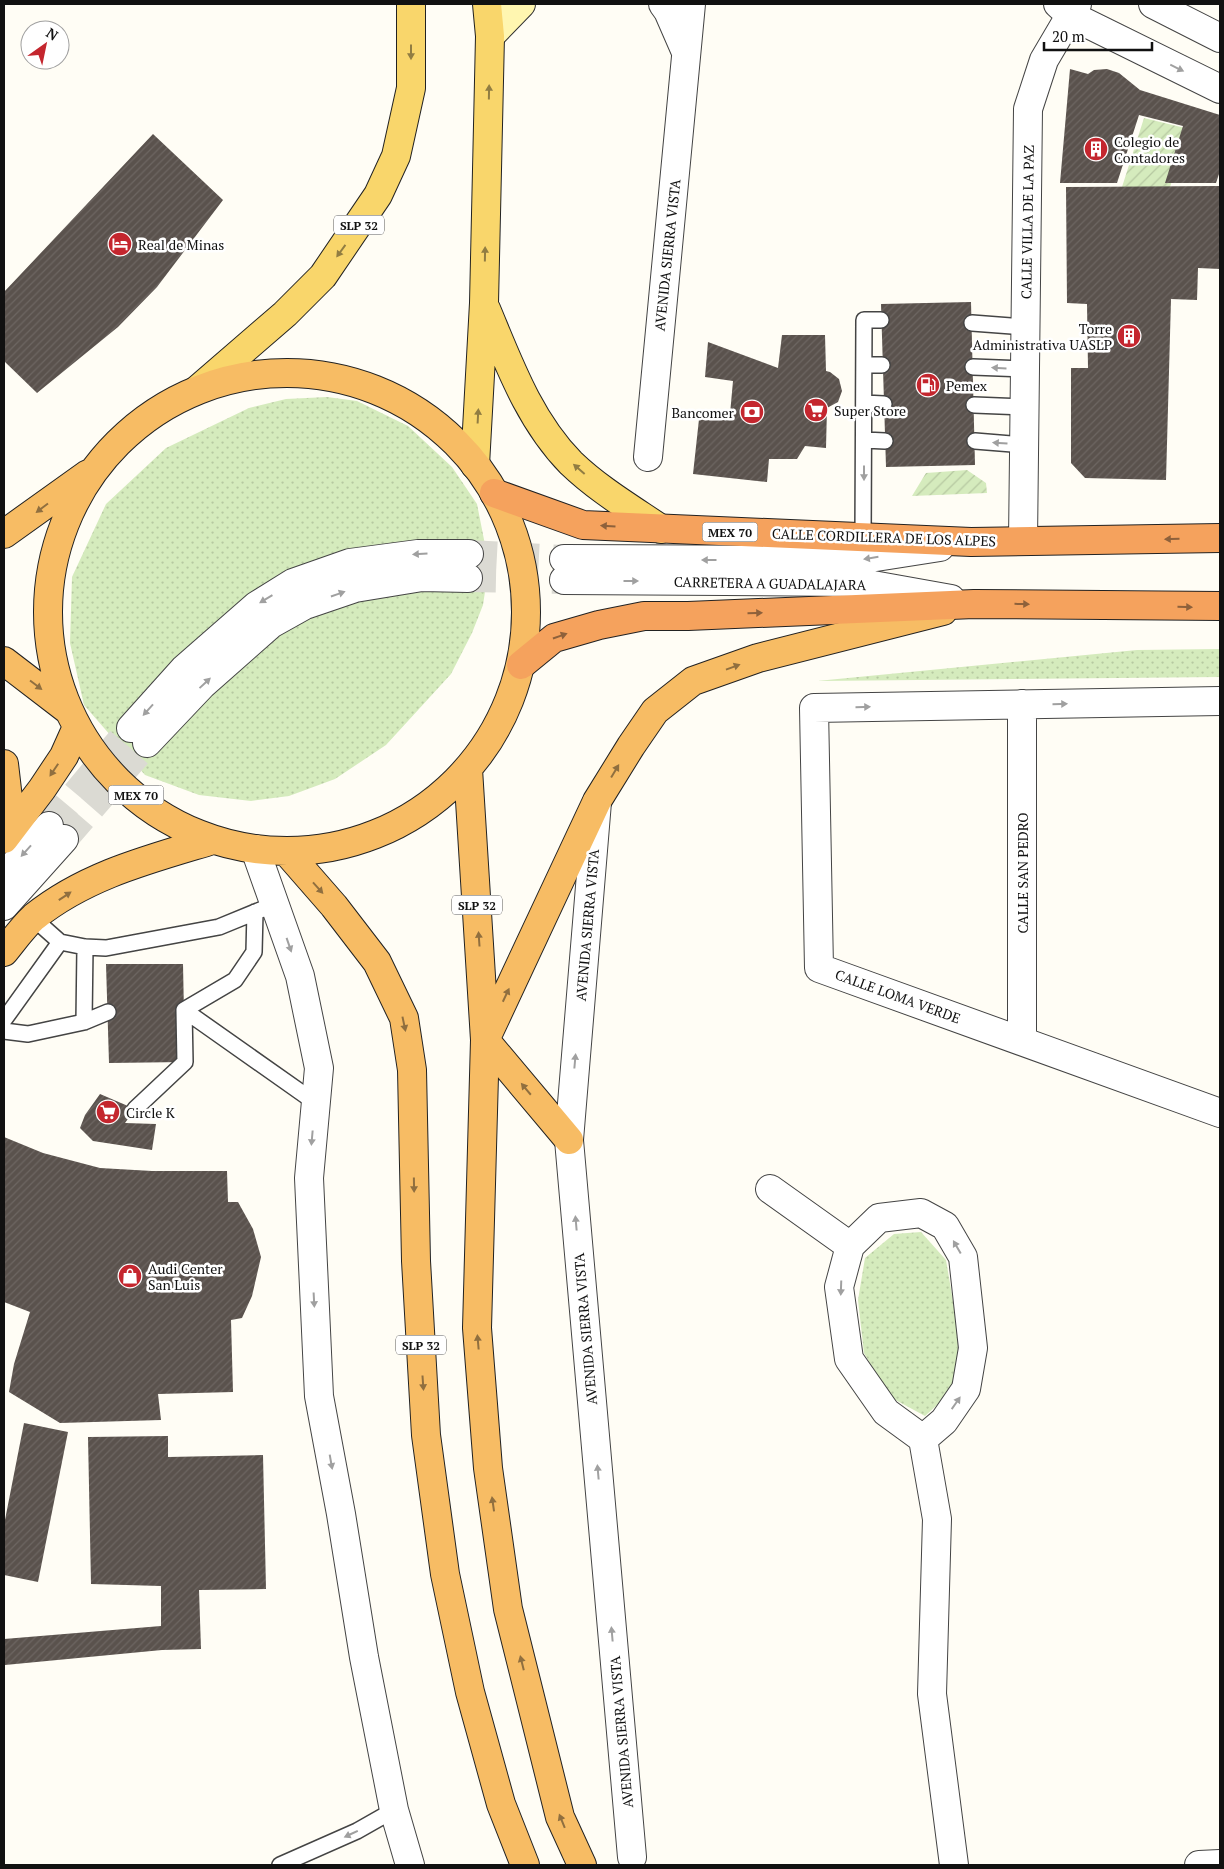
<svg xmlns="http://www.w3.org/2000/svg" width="1224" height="1869" font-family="'PT Serif',serif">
<defs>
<pattern id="park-dots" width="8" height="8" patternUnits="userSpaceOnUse" patternTransform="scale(1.25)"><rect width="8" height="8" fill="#d5ebbd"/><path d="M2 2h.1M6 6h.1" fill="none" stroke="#b6c8a1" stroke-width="1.8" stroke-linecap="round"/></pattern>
<pattern id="garden-furrows" width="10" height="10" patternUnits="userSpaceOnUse" patternTransform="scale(1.25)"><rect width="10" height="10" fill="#d5ebbd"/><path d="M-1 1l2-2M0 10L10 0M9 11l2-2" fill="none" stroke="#b6c8a1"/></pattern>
<pattern id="building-hatch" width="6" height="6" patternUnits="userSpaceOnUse" patternTransform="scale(1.25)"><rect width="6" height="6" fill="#5a524d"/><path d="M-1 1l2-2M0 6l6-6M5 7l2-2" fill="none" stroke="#6d6662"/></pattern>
</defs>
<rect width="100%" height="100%" fill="#fffdf5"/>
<path fill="url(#park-dots)" d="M327,397l30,4 51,25 44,41 25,37 12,61 -6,40 -11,28 -21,41 -65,71 -51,34 -46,17 -38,5 -52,-6 -54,-20 -61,-70 -14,-62 2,-66 34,-73 60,-56 83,-40 37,-9z
M1220,649v28l-403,4 320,-31z
M921,1232l25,28 10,59 4,44 -11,31 -24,22 -35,-19 -26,-44 -6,-53 7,-42 29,-24z"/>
<path fill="url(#garden-furrows)" d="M1144,118l45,11 -19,58h-48z
M967,470l19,13 1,10 -75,3 14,-23z"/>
<path fill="url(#building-hatch)" d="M1070,69l18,5 6,-4 13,-1 12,4 21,17 80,25v56l-4,12h-51l18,-57 -44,-11 -22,68h-57z
M153,134l70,66 -66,87 -39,40 -81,66 -33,-32v-69z
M1220,186v83l-22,-1 -1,32 -26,-1 -5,181 -81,-2 -14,-15v-95h17l-1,-64 -20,-1 -1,-116z
M971,302l4,163 -89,2 -5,-163z
M782,335h43l1,36 4,1 9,7 3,12 -4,11 -11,6 -1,40 -21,-2 -8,13h-28l-2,23 -74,-8 7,-64 30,4 3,-33 -28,-4 3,-35 70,26z
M106,964h77l2,98 -76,1z
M100,1094l35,15 -10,14 31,1 -4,26 -59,-9 -13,-13 5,-13z
M4,1137l39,16 57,15 52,3h75l1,31h10l15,27 8,28 -9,39 -10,22 -11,2 2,72 -75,2 3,26 -101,3 -51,-31 5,-28 16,-52 -26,-10z
M24,1423l44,9 -30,150 -34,-7v-50z
M168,1436v21l95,-2 3,134 -67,1 2,59 -39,1 -157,15 -1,-26 157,-13v-40l-70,-2 -3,-147z"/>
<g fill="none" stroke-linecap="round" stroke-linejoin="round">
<path stroke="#dbdad3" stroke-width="28" stroke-dasharray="28 14" stroke-linecap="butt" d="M469,554l95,5
M468,578l96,2
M49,826l82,-98
M64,839l83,-96"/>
<g stroke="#444" stroke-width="18">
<path id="service" d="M972,323l53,4
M864,365h18
M973,367l52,2
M864,403l20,1
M974,405l50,2
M864,440l21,1
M975,441l49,4
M863,538l1,-218h17
M33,918l27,24 25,5 21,1 113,-21 56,-23
M184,1010l51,-30 19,-28 1,-40
M4,1020l56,-78
M84,1022l1,-75
M4,1031l24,3 56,-12 24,-10
M135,1109l50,-47 -1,-52 132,93
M280,1865l77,-34 37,-21"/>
</g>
<g stroke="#444" stroke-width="30">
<path id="minor" d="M663,4l5,7 17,39
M1058,4l12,11 150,74
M1153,4l67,34
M648,457l43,-453
M1023,541l5,-432 16,-49 33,-56
M1220,701l-406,7 5,260 401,145
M1022,704v337
M770,1189l80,57
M923,1439l21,-18 22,-32 7,-41 -10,-91 -18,-31 -24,-13 -42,5 -29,28 -11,41 10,72 37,53 37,27 14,80 -5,175 22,171
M1199,1865l21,-1"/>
</g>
<g stroke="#444" stroke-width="30">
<path id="tertiary" d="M564,559l293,1 83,-13
M564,580l292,2 95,17
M131,728l53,-59 72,-63 37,-23 57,-20 68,-9h51
M147,743l55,-58 69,-61 34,-19 50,-17 67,-11 46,1
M597,802l-28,338 63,717
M255,849l45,127 19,92 -10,110 10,218 22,118 23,143 30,153 16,55
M4,876l45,-50
M4,906l60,-67"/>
</g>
<g stroke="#333" stroke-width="30">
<path id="secondary" d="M490,36l31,-32"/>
</g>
<g stroke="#222" stroke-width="30">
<path id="primary" d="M486,309c23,55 43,111 85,154 27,26 59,45 90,66
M197,390l88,-76 38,-38 55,-81 18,-39 15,-68v-84
M475,465l9,-162 6,-267 -3,-32"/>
</g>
<g stroke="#222" stroke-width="30">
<path id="trunk" d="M48 612a239 239 0 1 1 478 0a239 239 0 1 1-478 0Z
M4,534l84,-60
M4,661l64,49
M4,764l5,43 -5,19
M468,769l17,271 -8,288 11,140 20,141 52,208 22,48
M4,839l38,-50 22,-33 13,-29
M286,851l48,55 43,56 27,56 8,52 4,191 10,174 19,139 25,118 31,112 24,61
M4,952c9,-11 19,-25 30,-35 52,-42 116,-58 179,-77
M487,1036l110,-235 34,-55 24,-35 38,-30 65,-23 185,-47
M485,1040l84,100"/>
</g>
<g stroke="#222" stroke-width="30">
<path id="motorway" d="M494,493l89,32 388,17 249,-4
M521,665l33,-27 45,-13 45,-9h44l286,-12 246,2"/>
</g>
<use href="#service" stroke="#fff" stroke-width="15"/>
<use href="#minor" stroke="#fff" stroke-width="28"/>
<use href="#tertiary" stroke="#fff" stroke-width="28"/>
<use href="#secondary" stroke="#fff6b0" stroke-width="28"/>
<use href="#primary" stroke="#f9d66b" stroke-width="28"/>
<use href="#trunk" stroke="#f7bc64" stroke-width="28"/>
<use href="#motorway" stroke="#f5a25d" stroke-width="28"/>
</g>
<defs><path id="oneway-solid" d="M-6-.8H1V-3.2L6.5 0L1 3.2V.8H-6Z" transform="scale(1.25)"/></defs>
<g fill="#917d42">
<use href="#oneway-solid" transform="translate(411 52) rotate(90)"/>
<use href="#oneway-solid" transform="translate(489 92) rotate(-89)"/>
<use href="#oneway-solid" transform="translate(341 251) rotate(126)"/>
<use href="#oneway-solid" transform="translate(485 254) rotate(-89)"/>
<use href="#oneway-solid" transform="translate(478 416) rotate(-87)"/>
<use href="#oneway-solid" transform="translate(579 469) rotate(-139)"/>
</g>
<g fill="#a0a0a0">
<use href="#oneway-solid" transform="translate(1177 68) rotate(26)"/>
<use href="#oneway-solid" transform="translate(999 368) rotate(-177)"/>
<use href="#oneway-solid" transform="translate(1000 443) rotate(-176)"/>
<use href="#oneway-solid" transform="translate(864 473) rotate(90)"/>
<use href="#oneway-solid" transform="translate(420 554) rotate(177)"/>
<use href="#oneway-solid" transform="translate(871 558) rotate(171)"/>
<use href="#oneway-solid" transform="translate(709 560) rotate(-180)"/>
<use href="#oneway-solid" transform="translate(631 581)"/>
<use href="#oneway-solid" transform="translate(338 594) rotate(-19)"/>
<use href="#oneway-solid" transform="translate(266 599) rotate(149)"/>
<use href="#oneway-solid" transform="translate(205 683) rotate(-43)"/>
<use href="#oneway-solid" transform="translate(1060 704) rotate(-1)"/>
<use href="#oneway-solid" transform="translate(863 707) rotate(-1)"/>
<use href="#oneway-solid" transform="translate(148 710) rotate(132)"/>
<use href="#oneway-solid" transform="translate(26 851) rotate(132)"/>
<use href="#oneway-solid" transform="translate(289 945) rotate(71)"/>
<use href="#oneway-solid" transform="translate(575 1061) rotate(-85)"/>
<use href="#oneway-solid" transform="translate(312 1138) rotate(95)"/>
<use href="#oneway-solid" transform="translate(576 1223) rotate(-95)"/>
<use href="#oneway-solid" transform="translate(957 1247) rotate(-120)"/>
<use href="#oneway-solid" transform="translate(841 1288) rotate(92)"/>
<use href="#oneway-solid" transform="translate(314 1300) rotate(87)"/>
<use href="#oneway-solid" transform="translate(956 1403) rotate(-55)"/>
<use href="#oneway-solid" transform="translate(331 1462) rotate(80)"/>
<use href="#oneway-solid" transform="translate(598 1472) rotate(-95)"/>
<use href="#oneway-solid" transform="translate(612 1634) rotate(-95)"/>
<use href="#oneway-solid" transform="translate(351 1834) rotate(155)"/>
</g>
<g fill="#906f3f">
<use href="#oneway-solid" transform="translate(42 508) rotate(143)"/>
<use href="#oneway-solid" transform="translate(733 667) rotate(-20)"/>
<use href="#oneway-solid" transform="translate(36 685) rotate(37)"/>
<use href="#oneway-solid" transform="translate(54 770) rotate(124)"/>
<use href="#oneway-solid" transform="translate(615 771) rotate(-59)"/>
<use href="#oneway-solid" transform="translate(318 888) rotate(48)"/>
<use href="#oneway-solid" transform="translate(65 896) rotate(-34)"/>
<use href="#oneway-solid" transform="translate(479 939) rotate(-94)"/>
<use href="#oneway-solid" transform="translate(506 995) rotate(-65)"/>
<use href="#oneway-solid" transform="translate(404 1024) rotate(78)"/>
<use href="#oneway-solid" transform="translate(526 1089) rotate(-130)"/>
<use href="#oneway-solid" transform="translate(414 1185) rotate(89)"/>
<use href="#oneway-solid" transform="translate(478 1342) rotate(-95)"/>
<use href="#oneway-solid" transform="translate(423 1383) rotate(86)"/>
<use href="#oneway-solid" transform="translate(493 1504) rotate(-98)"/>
<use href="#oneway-solid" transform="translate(522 1663) rotate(-104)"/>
<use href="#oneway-solid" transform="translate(562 1821) rotate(-112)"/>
</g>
<g fill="#8e613b">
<use href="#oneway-solid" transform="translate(608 526) rotate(-177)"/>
<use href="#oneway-solid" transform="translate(1172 539) rotate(179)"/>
<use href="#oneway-solid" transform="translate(1022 604) rotate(1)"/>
<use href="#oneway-solid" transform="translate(1185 607) rotate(1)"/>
<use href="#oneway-solid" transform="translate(755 613) rotate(-2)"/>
<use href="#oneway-solid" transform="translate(560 636) rotate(-19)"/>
</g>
<defs>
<g id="building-disc" transform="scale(1.25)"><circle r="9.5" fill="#c4262e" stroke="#fff"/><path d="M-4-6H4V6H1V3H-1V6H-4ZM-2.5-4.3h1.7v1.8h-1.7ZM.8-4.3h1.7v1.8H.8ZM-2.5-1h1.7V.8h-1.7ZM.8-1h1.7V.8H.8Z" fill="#fff"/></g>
<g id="hotel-disc" transform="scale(1.25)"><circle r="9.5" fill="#c4262e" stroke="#fff"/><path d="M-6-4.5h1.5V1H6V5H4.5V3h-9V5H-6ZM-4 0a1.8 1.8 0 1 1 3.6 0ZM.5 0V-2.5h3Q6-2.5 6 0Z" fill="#fff"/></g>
<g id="fuel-disc" transform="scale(1.25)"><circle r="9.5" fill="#c4262e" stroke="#fff"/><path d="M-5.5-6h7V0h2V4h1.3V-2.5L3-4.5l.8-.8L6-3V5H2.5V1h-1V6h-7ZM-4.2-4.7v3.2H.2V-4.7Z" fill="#fff"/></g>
<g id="supermarket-disc" transform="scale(1.25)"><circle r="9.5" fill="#c4262e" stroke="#fff"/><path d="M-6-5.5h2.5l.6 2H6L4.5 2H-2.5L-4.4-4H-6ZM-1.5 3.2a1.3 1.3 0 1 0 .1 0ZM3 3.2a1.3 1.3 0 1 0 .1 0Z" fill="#fff"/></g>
<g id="bank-disc" transform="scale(1.25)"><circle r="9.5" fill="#c4262e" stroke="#fff"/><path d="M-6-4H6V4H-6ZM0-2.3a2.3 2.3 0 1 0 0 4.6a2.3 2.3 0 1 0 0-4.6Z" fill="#fff"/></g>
<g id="shop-disc" transform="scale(1.25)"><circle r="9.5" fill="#c4262e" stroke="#fff"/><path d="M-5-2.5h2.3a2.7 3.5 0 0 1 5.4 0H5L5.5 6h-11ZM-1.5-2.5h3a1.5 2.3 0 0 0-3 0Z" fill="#fff"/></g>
</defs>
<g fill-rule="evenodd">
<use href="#building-disc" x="1096" y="149"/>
<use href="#hotel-disc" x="120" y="244"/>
<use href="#building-disc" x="1129" y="336"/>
<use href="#fuel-disc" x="928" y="385"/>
<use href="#supermarket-disc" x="816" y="410"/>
<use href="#bank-disc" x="752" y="412"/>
<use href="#supermarket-disc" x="108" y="1112"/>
<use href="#shop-disc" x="130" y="1276"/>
</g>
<g text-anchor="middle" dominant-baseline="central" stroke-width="5" stroke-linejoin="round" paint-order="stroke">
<g fill="#fff" stroke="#585858" stroke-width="1">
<rect x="334" y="215.5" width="50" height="19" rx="4"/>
<rect x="702.5" y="522.5" width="55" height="19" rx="4"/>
<rect x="108.5" y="785.5" width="55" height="19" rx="4"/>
<rect x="452" y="895.5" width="50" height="19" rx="4"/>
<rect x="396" y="1335.5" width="50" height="19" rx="4"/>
</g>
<g font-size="12" font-weight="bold" fill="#111">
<text x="359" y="225">SLP 32</text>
<text x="730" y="532">MEX 70</text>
<text x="136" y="795">MEX 70</text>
<text x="477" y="905">SLP 32</text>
<text x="421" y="1345">SLP 32</text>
</g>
<g font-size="14" fill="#111" stroke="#fff" text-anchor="start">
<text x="1114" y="141">Colegio de<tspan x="1114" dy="16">Contadores</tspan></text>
<text x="138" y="244">Real de Minas</text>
<text x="1112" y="328" text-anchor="end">Torre<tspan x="1112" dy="16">Administrativa UASLP</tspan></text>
<text x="946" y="385">Pemex</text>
<text x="834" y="410">Super Store</text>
<text x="734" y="412" text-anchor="end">Bancomer</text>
<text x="126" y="1112">Circle K</text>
<text x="148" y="1268">Audi Center<tspan x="148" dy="16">San Luis</tspan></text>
</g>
<g font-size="14" fill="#111" stroke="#fff">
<text transform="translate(1027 222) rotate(-89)">CALLE VILLA DE LA PAZ</text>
<text transform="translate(667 255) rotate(-84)">AVENIDA SIERRA VISTA</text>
<text transform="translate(884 537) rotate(2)">CALLE CORDILLERA DE LOS ALPES</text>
<text transform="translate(770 583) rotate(1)">CARRETERA A GUADALAJARA</text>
<text transform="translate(1022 873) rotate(-90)">CALLE SAN PEDRO</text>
<text transform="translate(587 925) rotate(-85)">AVENIDA SIERRA VISTA</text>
<text transform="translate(898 996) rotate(20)">CALLE LOMA VERDE</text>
<text transform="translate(585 1329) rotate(-95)">AVENIDA SIERRA VISTA</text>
<text transform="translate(621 1732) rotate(-95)">AVENIDA SIERRA VISTA</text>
</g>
</g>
<rect width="1224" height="1869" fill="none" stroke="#111111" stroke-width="10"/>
<g transform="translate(45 45) rotate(33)"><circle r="24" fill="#ffffff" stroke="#a0a0a0"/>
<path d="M0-4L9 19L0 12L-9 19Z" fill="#c4262e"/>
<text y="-8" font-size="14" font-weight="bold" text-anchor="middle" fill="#111111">N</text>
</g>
<path d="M1044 42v8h108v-8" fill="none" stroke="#111111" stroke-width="2.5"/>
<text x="1052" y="42" font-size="15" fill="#111111" stroke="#ffffff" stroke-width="4" paint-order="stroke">20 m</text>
</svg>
